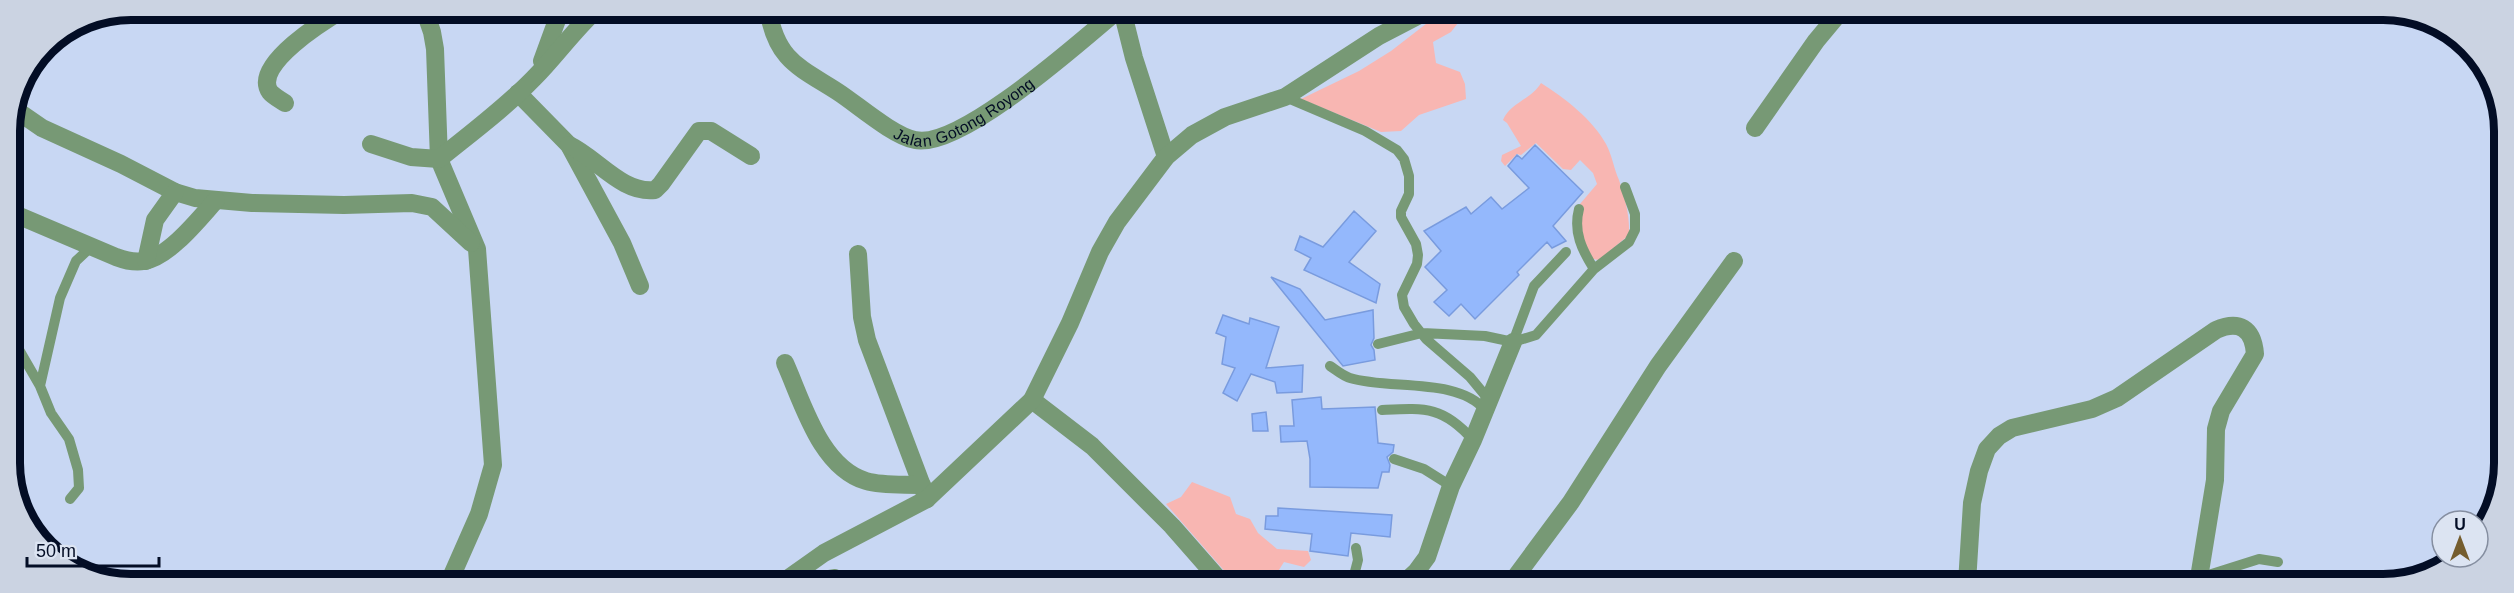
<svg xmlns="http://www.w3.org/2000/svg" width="2514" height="593" font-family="Helvetica,sans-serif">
<rect width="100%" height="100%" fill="#c8d7f3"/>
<path fill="#f8b6b2" d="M1444,10h24l-17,22 -18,10 3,21 24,9 5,12 1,15 -47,16 -18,16 -20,1 -80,-33 58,-28 32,-20z
M1541,83c24,15 52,37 65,61 6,11 8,25 13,36 6,18 11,36 10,55l-30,25 -6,-1 -10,-19 -3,-36 17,-20 -4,-11 -13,-13 -9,10 -8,-1 -27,-26 -15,12 -4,-1 -12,12 -4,-5 1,-6 19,-9 -14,-23 -4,-3c7,-17 29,-21 38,-37z
M1192,482l38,15 6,17 14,5 8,14 19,16 31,2 3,9 -7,7 -20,-5 -7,11 6,10h-48l-69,-79 15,-7z"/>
<path fill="#94b8fc" stroke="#799bde" stroke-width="1.5" d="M1535,145l48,47 -30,34 13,15 -14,7 -5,-6 -30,30 2,3 -44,44 -14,-15 -12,12 -15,-14 13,-12 -22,-23 16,-16 -17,-20 42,-24 5,7 20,-17 11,12 27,-21 -21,-22 9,-11 5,4z
M1354,211l22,20 -27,31 31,22 -4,19 -72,-33 7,-12 -16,-8 5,-14 23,11z
M1271,277l29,12 25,31 48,-10 1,28 -3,7 3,5 1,10 -32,6z
M1223,315l26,9 1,-6 29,9 -13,41 37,-3 -1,27 -25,1 -2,-11 -24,-8 -14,27 -14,-8 12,-25 -13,-4 4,-27 -10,-4z
M1321,397l1,12 53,-2 3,36 16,2 -1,7 -6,5 3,8 -1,7h-7l-4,16 -68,-1v-28l-3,-18 -26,1 -1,-16h14l-2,-26z
M1266,412l2,19h-15l-1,-17z
M1278,508l114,7 -2,22 -39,-4 -3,23 -38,-5 2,-17 -47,-5 1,-13h12z"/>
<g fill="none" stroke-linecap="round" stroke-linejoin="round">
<path stroke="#779975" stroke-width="10" d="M1285,97l80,34 32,19 7,9 5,17v18l-8,17v6l15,27 2,11 -1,9 -15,31 2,12 10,17 12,15 44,38 19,23
M1579,209c-6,23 3,41 15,60
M10,334l30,52
M1513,342l21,-56 32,-34
M1378,344l44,-11 63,3 28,6 23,-7 58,-66 35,-27 6,-12v-16l-10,-27
M1330,366c6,4 13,10 20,12 38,12 108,-1 135,32
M1382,410c43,-2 61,-4 91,30
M1394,459l30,10 27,17
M70,499l9,-11 -1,-18 -9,-31 -18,-26 -11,-27 20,-88 16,-37 15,-14
M2199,578l60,-19 19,3
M792,581l43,-7 20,8
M1352,583l6,-23 -2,-12"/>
<g stroke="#779975" stroke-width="18">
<path d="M424,9l8,23 3,17 4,110 38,90 16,216 -14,49 -30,68"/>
<path id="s1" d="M768,10c9,51 31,57 70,82 20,13 55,44 77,48 45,10 167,-100 203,-130"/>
<path d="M1122,10l12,48 32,99"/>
<path d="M542,61l19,-52"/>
<path d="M518,93l51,52 53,98 18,43"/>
<path d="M285,103c-4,-3 -12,-7 -15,-11 -19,-27 57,-73 74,-83"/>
<path d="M13,108l29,20 79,36 54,28 20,6 57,5 92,2 68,-2 20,4 39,36"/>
<path d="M1755,128l61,-87 25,-30"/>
<path d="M371,144l40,13 28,2c32,-26 66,-51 95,-81 22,-22 39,-47 63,-69"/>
<path d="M569,145c28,13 53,49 86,45l6,-6 38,-53h12l40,25"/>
<path d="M10,212l106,45c8,3 18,6 28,4 25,-4 55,-42 72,-61"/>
<path d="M858,254l4,63 5,23 60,159"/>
<path d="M146,261l9,-41 20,-28"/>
<path d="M785,363c18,40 35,104 81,118 17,5 38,3 56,4"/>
<path d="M1032,400l60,46 80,80 50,57"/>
<path d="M783,582l41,-29 103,-54 105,-99 38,-77 30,-71 17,-30 49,-65 26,-22 33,-18 60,-20 94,-61 50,-26"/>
<path d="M1404,583l12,-11 11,-15 24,-71 22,-46 40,-98"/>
<path d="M1511,583l60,-81 87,-136 76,-105"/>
<path d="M1967,583l5,-80 7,-32 8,-22 12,-13 13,-8 80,-19 25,-11 99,-68c23,-10 37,-2 39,24l-34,57 -5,18 -1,51 -17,104"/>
</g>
</g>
<g text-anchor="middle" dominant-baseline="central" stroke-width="6" stroke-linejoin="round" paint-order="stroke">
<g font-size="16" fill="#030d25" stroke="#dce4f2">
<text stroke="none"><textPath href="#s1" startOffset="260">Jalan Gotong Royong</textPath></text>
</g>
</g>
<path d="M0 0H2514V593H0ZM131 20H2383A111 111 0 0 1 2494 131V463A111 111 0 0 1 2383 574H131A111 111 0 0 1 20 463V131A111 111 0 0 1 131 20Z" fill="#cbd3e2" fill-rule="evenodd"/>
<path fill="none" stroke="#030d25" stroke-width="8" d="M131 20H2383A111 111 0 0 1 2494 131V463A111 111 0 0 1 2383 574H131A111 111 0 0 1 20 463V131A111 111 0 0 1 131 20Z"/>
<g transform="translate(2460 539)"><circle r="28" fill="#dce4f2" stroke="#858ea0" stroke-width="1.5"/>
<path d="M0-4.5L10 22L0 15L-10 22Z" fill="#755d2e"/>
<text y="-9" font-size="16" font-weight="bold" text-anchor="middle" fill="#030d25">U</text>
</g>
<path d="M27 557v9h132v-9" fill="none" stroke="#030d25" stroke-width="3"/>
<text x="36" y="557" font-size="18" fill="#030d25" stroke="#dce4f2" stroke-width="4.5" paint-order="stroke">50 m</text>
</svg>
